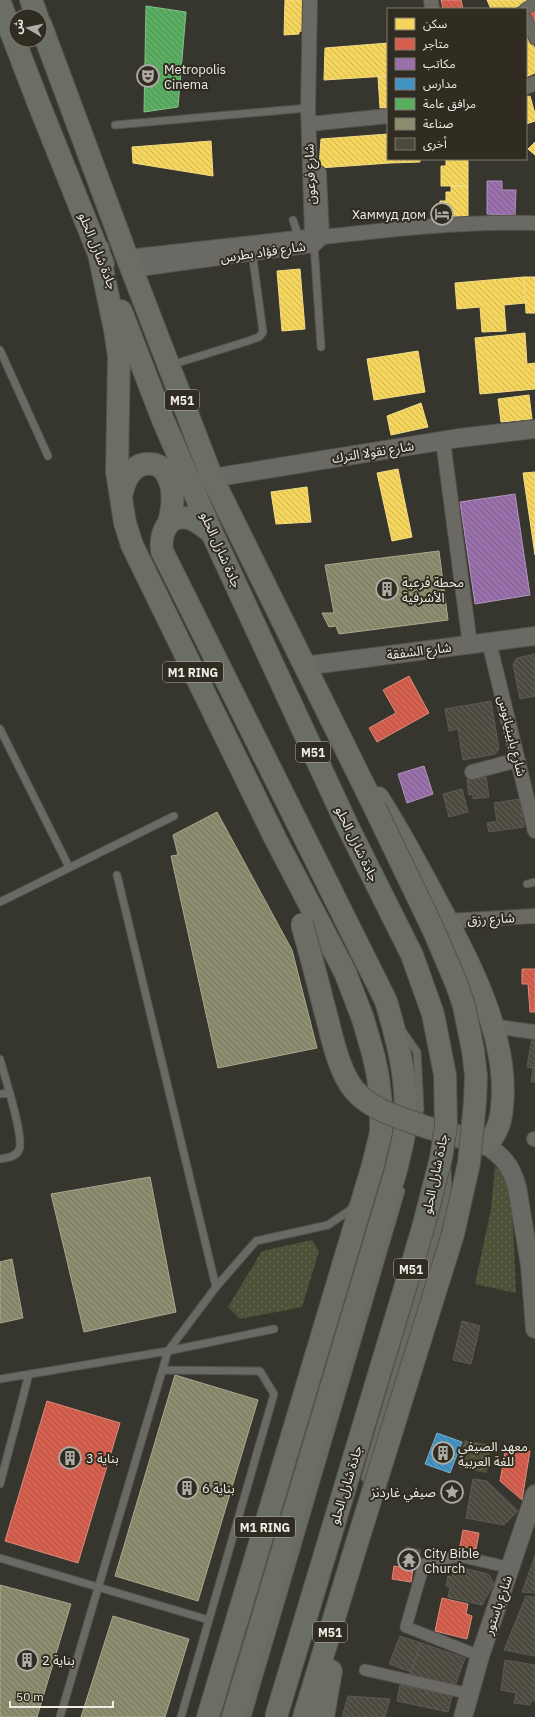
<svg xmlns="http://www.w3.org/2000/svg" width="535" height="1717" font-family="'IBM Plex Sans','Noto Sans Arabic',sans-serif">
<defs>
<pattern id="grass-dots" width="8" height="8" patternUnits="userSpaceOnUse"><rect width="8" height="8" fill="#4d5137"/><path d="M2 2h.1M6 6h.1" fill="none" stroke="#676a54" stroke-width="1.8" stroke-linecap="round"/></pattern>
<pattern id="garden-furrows" width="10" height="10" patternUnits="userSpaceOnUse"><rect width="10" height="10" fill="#4d5137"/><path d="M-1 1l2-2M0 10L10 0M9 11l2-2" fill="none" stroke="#676a54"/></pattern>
<pattern id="homes-back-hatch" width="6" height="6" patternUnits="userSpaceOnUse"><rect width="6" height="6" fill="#f6d55c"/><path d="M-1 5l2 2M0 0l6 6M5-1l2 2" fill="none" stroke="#cab256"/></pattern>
<pattern id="shops-back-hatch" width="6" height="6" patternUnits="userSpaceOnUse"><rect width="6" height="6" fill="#d6604d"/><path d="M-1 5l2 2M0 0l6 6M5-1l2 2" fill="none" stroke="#a4574a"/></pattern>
<pattern id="offices-back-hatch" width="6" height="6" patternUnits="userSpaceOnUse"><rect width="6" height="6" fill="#9970ab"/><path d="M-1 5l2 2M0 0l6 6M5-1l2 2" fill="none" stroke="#786082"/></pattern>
<pattern id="schools-back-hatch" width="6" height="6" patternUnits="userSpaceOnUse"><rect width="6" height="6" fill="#4393c3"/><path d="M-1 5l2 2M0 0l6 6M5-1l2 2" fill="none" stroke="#447897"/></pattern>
<pattern id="public-back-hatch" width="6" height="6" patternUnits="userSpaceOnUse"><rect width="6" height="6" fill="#5aae61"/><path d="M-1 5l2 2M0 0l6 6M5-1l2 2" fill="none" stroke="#548f58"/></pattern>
<pattern id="industry-back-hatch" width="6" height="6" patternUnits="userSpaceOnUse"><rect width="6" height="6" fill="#8c8c6e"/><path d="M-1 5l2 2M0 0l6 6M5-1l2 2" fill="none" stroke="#74745f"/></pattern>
<pattern id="building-back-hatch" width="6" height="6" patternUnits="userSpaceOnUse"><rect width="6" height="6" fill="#4c4a3e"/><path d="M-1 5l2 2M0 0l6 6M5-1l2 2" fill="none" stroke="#66645a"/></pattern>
</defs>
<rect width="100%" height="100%" fill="#36352e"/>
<path fill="url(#grass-dots)" d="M495,1167l12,10 5,25 4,91 -41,-9 16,-75z
M312,1240l7,11 -17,56 -62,12 -12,-12 34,-56z"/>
<path fill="url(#garden-furrows)" d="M464,1440l27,5 -4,28 -28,-5z"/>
<path fill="url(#homes-back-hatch)" stroke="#f4dc85" d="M285,0h23l-1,32 -8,-1v3l-15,1z
M487,0h45l-20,9h-21z
M526,30l9,19v24l-9,4z
M388,43v33l-64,4 1,-32z
M388,76v32h-8l-2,-31z
M530,96l5,18v7l-9,3v-27z
M388,134v25h2v4l-71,5 2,-29z
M211,141l2,35 -80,-13 -1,-16z
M535,142v13l-7,-6z
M390,159h30v3l-30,1z
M446,159h22v27h-27v-20h5z
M451,186h17v31l-29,-1 1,-15h6v-9h5z
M300,269l5,60 -23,2 -5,-60z
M524,277l1,26 -21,2 2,26 -24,1 -2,-25 -23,2 -2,-26z
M524,277h11v36h-9z
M525,333l2,31 8,-1v26l-55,5 -5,-56z
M418,351l7,41 -51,8 -7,-41z
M529,395l3,24 -31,3 -3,-23z
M421,403l7,24 -37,8 -4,-19z
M398,469l14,68 -20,4 -15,-68z
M535,472v83l-12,-82z
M307,487l4,35 -35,2 -5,-32z"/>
<path fill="url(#shops-back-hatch)" stroke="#dd8a7a" d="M441,0h20l2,9h-20z
M535,10v19l-7,-15z
M409,676l20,37 -52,29 -8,-14 27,-15 -13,-23z
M522,969h13v43h-5l-2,-28h-6z
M47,1401l73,22 -42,140 -73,-22z
M506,1447l24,4 -8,49 -22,-19z
M463,1530l16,3 -3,16 -16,-3z
M394,1566l19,3 -2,13 -19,-3z
M442,1598l26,6 -2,10 6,2 -5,23 -32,-8z"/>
<path fill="url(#offices-back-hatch)" stroke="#b295bc" d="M487,181h15v9h14l-1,25 -28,-1z
M515,494l15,101 -55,9 -15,-102z
M424,766l9,28 -26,9 -9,-29z"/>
<path fill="url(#schools-back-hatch)" stroke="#76aecd" d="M437,1433l25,9 -12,31 -25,-9z"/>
<path fill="url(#public-back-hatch)" stroke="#86c188" d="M146,6l40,6 -8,95 -34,5z"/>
<path fill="url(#industry-back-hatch)" stroke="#a9a991" d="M439,551l9,69 -109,14 -3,-8 -7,1 -7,-14h12l-9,-48z
M217,812l75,138 25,98 -99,20 -47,-212 7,-1 -5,-20z
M150,1177l26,135 -92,20 -33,-138z
M12,1259l11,59 -23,5v-61z
M175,1375l83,25 -60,201 -83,-25z
M0,1585l71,19 -34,113h-37z
M113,1616l76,23 -24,78h-84z"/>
<path fill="url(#building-back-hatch)" stroke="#5b5a55" d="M535,654v42l-15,3 -7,-35 4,-6z
M491,701l8,48 -4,5 -32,6 -5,-31 -9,2 -4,-22z
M486,777l3,20 -16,2v-5l-4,1 -2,-16z
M462,789l6,23 -19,5 -6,-23z
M520,799l4,28 -35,5 -2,-9 10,-2 -3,-18z
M532,1038h3v44h-4l2,-14 -6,-1z
M462,1321l18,5 -9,38 -18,-4z
M473,1479l14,2 31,30 -14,14 -38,-7z
M406,1547l14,3 -2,11 -10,-2 -4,-4z
M535,1556v37l-13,-1z
M454,1566l34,8 6,9 -12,22 -34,-8 2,-10 -4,-1 2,-10 4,1z
M526,1596l9,1v59l-31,-6z
M400,1636l21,7 -10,29 -22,-8z
M421,1643l44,15 -10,28 -46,-10z
M505,1660l30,5v36h-4l-1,4 -16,-2 2,-10 -15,-3z
M400,1685l52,11 -4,16 -51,-11z
M348,1696l42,3 -5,18h-43z"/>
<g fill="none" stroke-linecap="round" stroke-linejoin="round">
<g stroke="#54524d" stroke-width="9">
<path id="service" d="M115,125l193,-17
M293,220l6,18
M314,245l7,102
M0,350l48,106
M171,365l77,-24 11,-4 4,-5 -11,-80
M0,729l69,138
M117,875l99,412
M527,884l8,-2
M0,902l174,-86
M403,1032l14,20 3,57 -3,12
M0,1059c4,16 25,79 19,91 -3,7 -12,8 -19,9
M0,1094l9,-1
M163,1370l97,1 14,23 -93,323
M0,1379l168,-28 106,-22
M365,1478l79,-268 4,-18 -1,-24
M0,1484l29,-110
M0,1558l209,62
M60,1717l108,-366 48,-64 40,-46 72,-16 22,-15 3,-4
M247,1717l154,-526"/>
</g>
<g stroke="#54524d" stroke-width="13">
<path id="pedestrian" d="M525,9l10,-6
M526,19l9,20
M480,1656l-74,-29 18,-63 35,-8 52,12
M365,1670l105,24"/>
</g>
<g stroke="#54524d" stroke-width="16">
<path id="minor" d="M310,0l-2,108 4,128 2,9
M431,0l1,9
M526,87l9,-4
M309,124l79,-8
M319,173l3,64
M127,257l178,-20
M132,270l182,-25 8,-8c71,-8 141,-16 213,-14
M443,441l27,204
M489,642l46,189
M472,772l46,-12
M447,921l88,-5
M492,1026l43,6
M534,1139h1"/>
</g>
<g stroke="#54524d" stroke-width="20">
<path id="tertiary" d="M212,478l247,-40 76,-9
M304,666l231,-30
M485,1144c18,13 26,21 32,43l13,78 5,64
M463,1717l17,-61 55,-162"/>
</g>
<g stroke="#54524d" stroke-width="24">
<path id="motorway" d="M31,0l6,16
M0,3l38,99 65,162
M40,23l87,234 85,221 163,330
M98,249l17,81 4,26 -2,116 8,51 7,22 144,295 69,132 18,47 11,38 4,20 3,27v28l-8,33 -165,552
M121,311l42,109 49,113 135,292
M121,497c3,-16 11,-35 30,-33 6,0 12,4 15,9 9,14 7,34 3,49
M212,533c-7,-6 -15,-13 -24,-15 -21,-4 -28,16 -26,33l224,450c13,44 24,87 18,133 -2,12 -5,24 -8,36l-163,547
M378,798c20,31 37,63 54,95 33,61 78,142 70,214 -1,13 -5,29 -17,37l-59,-17
M304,1717l52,-171
M323,1717l8,-46"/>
</g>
<use href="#service" stroke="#6a6964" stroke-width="7"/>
<use href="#pedestrian" stroke="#6a6964" stroke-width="11"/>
<use href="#minor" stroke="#6a6964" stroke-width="14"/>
<use href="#tertiary" stroke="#6a6964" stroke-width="18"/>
<use href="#motorway" stroke="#6a6e64" stroke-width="22"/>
<g stroke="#54524d" stroke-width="24" stroke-linecap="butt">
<path id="motorway-bridge" d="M302,924c8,28 15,55 22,83 8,27 14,70 36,89 18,16 41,22 63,30
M356,1546l97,-312 16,-71 6,-61 1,-26 -3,-26 -9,-44 -7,-21 -23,-54 -59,-123
M276,1717l147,-489 18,-70 5,-33 -1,-50 -12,-61 -21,-59 -65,-130"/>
</g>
<use href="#motorway-bridge" stroke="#6a6e64" stroke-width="22"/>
</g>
<defs>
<g id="theatre-ring" transform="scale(1.15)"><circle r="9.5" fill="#302c21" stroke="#aeaca4" stroke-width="1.5"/><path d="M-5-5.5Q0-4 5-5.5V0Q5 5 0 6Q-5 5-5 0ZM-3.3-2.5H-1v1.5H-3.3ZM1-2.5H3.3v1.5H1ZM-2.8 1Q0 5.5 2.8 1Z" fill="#aeaca4"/></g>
<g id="hotel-ring" transform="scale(1.15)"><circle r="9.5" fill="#302c21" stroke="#aeaca4" stroke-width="1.5"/><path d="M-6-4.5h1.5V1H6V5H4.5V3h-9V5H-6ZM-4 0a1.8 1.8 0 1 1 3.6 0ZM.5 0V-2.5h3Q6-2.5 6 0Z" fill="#aeaca4"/></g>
<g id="building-ring" transform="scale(1.15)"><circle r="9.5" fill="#302c21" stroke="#aeaca4" stroke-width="1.5"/><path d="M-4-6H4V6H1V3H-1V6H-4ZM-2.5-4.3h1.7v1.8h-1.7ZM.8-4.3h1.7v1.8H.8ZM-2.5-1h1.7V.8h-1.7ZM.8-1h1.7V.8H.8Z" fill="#aeaca4"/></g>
<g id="sight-ring" transform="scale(1.15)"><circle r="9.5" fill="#302c21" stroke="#aeaca4" stroke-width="1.5"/><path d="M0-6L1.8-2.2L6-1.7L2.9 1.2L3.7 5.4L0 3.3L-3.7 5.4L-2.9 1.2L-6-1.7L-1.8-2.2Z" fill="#aeaca4"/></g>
<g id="temple-ring" transform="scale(1.15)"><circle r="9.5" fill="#302c21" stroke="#aeaca4" stroke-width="1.5"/><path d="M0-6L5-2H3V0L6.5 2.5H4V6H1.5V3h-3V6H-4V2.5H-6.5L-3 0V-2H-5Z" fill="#aeaca4"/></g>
</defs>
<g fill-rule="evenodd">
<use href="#theatre-ring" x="148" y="76"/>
<use href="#hotel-ring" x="442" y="214"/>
<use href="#building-ring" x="387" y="589"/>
<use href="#building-ring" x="443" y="1453"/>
<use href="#building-ring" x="70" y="1458"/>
<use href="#building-ring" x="187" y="1488"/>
<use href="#sight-ring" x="452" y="1492"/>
<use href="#temple-ring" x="409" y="1560"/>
<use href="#building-ring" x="27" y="1660"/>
</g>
<g text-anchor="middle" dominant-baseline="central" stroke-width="4" stroke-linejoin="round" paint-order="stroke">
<g fill="#302c21" stroke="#b5b2aa" stroke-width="1">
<rect x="165" y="390" width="34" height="20" rx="3"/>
<rect x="163" y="662" width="60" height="20" rx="3"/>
<rect x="296" y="742" width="34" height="20" rx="3"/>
<rect x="394" y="1259" width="34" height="20" rx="3"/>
<rect x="235" y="1517" width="60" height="20" rx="3"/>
<rect x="313" y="1622" width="34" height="20" rx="3"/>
</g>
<g font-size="12" font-weight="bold" fill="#eeece4">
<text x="182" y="400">M51</text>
<text x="193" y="672">M1 RING</text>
<text x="313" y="752">M51</text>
<text x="411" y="1269">M51</text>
<text x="265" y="1527">M1 RING</text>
<text x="330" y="1632">M51</text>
</g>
<g font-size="13" fill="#eeece4" stroke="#302c21" text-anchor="start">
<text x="164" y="69">Metropolis<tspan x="164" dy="15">Cinema</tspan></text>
<text x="426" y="214" text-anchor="end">Хаммуд дом</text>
<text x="402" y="582">محطة فرعية<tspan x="402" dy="15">الأشرفية</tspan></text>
<text x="458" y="1446">معهد الصيفي<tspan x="458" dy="15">للغة العربية</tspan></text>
<text x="86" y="1458">بناية 3</text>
<text x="202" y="1488">بناية 6</text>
<text x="436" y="1492" text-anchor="end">صيفي غاردنز</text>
<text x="424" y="1553">City Bible<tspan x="424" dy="15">Church</tspan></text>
<text x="42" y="1660">بناية 2</text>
</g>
<g font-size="13" fill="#eeece4" stroke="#302c21">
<text transform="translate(310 174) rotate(-92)">شارع فرعون</text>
<text transform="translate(98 251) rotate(68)">جادة شارل الحلو</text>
<text transform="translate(263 252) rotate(-8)">شارع فؤاد بطرس</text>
<text transform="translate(373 452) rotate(-9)">شارع نقولا الترك</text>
<text transform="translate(221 550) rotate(66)">جادة شارل الحلو</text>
<text transform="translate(419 651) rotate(-7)">شارع الشفقة</text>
<text transform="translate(512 736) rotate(76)">شارع بابينيانوس</text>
<text transform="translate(357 844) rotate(64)">جادة شارل الحلو</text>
<text transform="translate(491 919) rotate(-3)">شارع رزق</text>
<text transform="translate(435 1174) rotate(-78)">جادة شارل الحلو</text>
<text transform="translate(346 1485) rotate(-73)">جادة شارل الحلو</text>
<text transform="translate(498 1605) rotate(-71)">شارع باستور</text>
</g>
</g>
<rect x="387" y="8" width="140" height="152" fill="#302c21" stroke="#7c796f"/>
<rect x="395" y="18" width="20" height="12" fill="#f6d55c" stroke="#7c796f"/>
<text x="423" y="28" font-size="12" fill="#eeece4">سكن</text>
<rect x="395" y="38" width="20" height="12" fill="#d6604d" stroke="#7c796f"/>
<text x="423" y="48" font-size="12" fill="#eeece4">متاجر</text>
<rect x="395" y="58" width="20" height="12" fill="#9970ab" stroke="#7c796f"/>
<text x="423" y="68" font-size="12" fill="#eeece4">مكاتب</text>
<rect x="395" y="78" width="20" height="12" fill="#4393c3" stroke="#7c796f"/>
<text x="423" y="88" font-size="12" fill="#eeece4">مدارس</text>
<rect x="395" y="98" width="20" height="12" fill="#5aae61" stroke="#7c796f"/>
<text x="423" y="108" font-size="12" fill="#eeece4">مرافق عامة</text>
<rect x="395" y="118" width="20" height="12" fill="#8c8c6e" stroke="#7c796f"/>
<text x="423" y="128" font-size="12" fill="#eeece4">صناعة</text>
<rect x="395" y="138" width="20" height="12" fill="#4c4a3e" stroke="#7c796f"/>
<text x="423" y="148" font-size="12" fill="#eeece4">أخرى</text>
<g transform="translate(28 28) rotate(279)"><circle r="19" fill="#302c21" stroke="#7c796f"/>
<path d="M0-3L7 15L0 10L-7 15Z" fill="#aeaca4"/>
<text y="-6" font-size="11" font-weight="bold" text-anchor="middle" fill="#eeece4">ش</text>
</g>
<path d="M10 1701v6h103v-6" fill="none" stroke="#eeece4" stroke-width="2"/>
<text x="16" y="1701" font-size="12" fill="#eeece4" stroke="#302c21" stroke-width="3" paint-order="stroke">50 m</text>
</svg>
